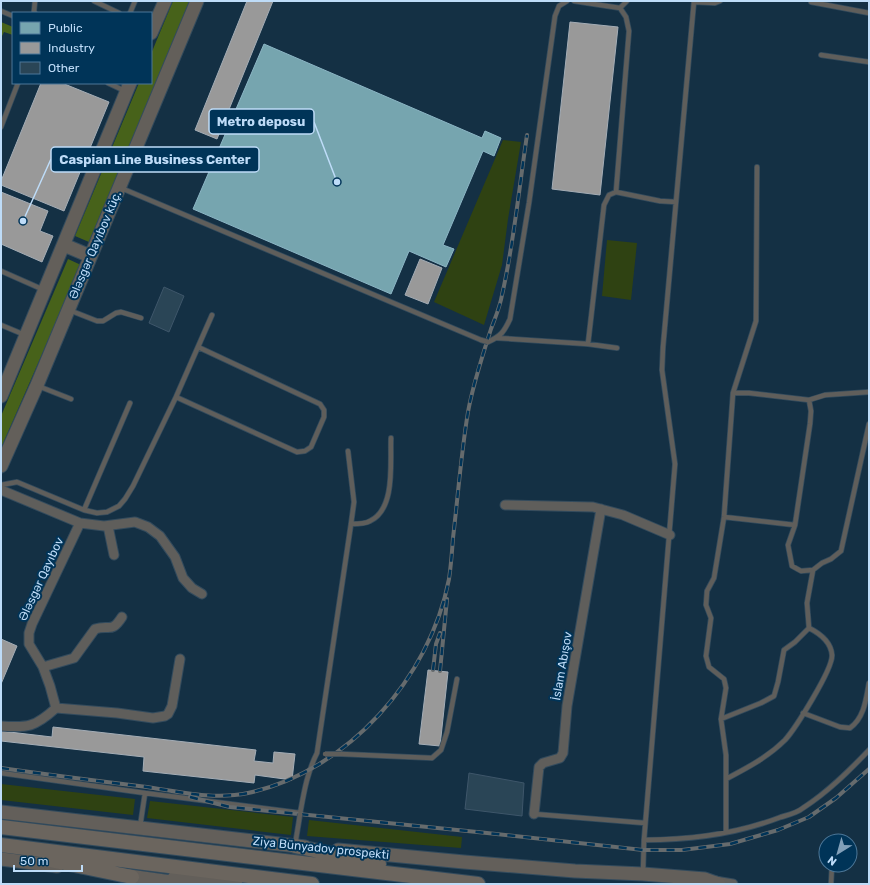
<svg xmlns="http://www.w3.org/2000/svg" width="870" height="885" font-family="Rubik,sans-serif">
<rect width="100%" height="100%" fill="#143044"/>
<path fill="#2f4212" d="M503,140l18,2 -13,77 -6,46 -18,60 -50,-23z
M607,240l30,3 -6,57 -29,-4z
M1,784l134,15 -2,16 -132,-15z
M150,801l143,16 -2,18 -144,-17z
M309,820l153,17 -1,11 -154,-12z"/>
<path fill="#47621a" d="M173,1h18l-102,241 -14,-6 64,-153h12v-29z
M1,22l12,5v8l-9,-3 -3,6z
M68,259l13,6 -80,183v-32z"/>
<path fill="#76a5af" stroke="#8cb6c5" d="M264,44l218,94 3,-7 16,7 -7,18 -11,-5 -40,94 11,4 -8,18 -37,-16 -18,43 -198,-85z"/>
<path fill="#999" stroke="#a4adb6" d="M247,1h26l-56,138 -22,-9z
M570,22l48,5 -18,168 -48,-6z
M41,83h21l47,19 -45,109 -63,-26v-4z
M1,192l47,19 -8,20 13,5 -11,26 -41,-18z
M420,259l22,9 -14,36 -23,-9z
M1,639l16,7 -16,38z
M428,670l20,2 -8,74 -21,-2z
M53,727l203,23 -2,11 19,2 1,-11 21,2 -3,26 -37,-5 -1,8 -111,-12 1,-14 -143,-16v-10l51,6z"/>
<path fill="#2a4556" stroke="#3e566a" d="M164,287l20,9 -15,36 -20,-9z
M469,773l55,10 -2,33 -57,-7z"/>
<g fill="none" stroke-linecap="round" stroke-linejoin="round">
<g stroke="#334b5d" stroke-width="6">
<path id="lane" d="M94,1l25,12
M574,1l46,7 7,-7
M694,2l21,1 5,-2
M811,2l58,11
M1,11l12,5
M35,13l-1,-2 1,-10
M130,13l5,-12
M821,55l48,7
M108,83l17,8
M1,127l17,-44
M757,167l-1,154 -23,72h16l60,7 2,11 -1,13 -15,101 -7,20 4,21 9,5 12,-1
M121,188l360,152
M616,192l13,-161 -3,-14 -6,-9
M1,271l43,19
M69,310l28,11h6l13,-8 5,-1 20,6
M1,325l24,10
M497,338l91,6 29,4
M488,342c13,-6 16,-10 22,-23l19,-116 26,-187 4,-10 8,-5
M588,344l16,-139 5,-10 7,-3 44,9 16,1
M38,386l33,13
M176,397l121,55 8,-1 6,-4 13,-30v-7l-4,-6 -122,-57
M809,400l16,-5 44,-3
M1,485l16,-3 67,28 13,3 10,-1 12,-6 6,-7 8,-13 43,-89 36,-82
M84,510l46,-107
M724,517l71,8
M351,524c6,0 14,0 19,-3 26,-12 20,-59 21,-83
M803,713l37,14 10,1c14,-10 16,-28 19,-45
M721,719l40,-16 13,-7 4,-14 6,-32 11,-8 14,-14 -2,-25 6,-33 9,-7 9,-4 10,-8 28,-127
M341,754l91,4 9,-8 6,-18 10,-53
M1,773l144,20 155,20
M726,779v-24l-5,-36 5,-31 -2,-9 -15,-12 -3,-11 5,-38 -5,-13 1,-14 7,-13 10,-61 9,-124
M300,814c4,-22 7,-41 17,-61l34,-229 3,-22 -6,-51
M534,814l111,9
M140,827l5,-34
M726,832v-53c21,-11 42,-22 59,-39 10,-11 48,-71 47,-85 -1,-13 -13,-22 -23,-27
M644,840c46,0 93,-6 137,-23 7,-2 16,-4 22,-9 25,-16 46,-37 66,-58
M295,845l4,-24
M643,872l1,-32 31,-376 -13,-94 1,-23 31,-346
M831,884l1,-19"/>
</g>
<g stroke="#334b5d" stroke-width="11">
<path id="street" d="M1,490l79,33 -48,101 -3,9v11l14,23 7,19 6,22c-21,19 -28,20 -55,18
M505,505l88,2 30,8 47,20
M80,523l24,3 31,-4 13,5 12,9 15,21 8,21 9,10 10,6
M108,526l6,29
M43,667l31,-9 21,-29c15,-5 16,5 27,-12
M56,708l61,5 36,5 12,-2 3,-2 4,-8 8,-47
M534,814l5,-47 4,-4 17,-5 3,-5 4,-47 34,-197
M715,881l18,3"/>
</g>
<g stroke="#334b5d" stroke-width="15">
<path id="secondary" d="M151,33l14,-32
M64,245l26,11
M1,396l129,-313
M1,466l36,-81 160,-384
M1,812l304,35
M338,850l126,12 111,9 68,3 62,5 14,5
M1,859l56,7
M122,875l63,9
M174,878l62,2"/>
</g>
<g stroke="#334b5d" stroke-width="16">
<path id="primary" d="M1,827l477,57
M1,845l311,39
M295,846l84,18
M45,859l87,18"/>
</g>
<use href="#lane" stroke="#5f5e5b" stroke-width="4.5"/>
<use href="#street" stroke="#5f5e5b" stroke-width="9"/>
<use href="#secondary" stroke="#635f5a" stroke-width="13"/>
<use href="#primary" stroke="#6b655e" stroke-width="14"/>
<g stroke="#666b6d" stroke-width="4">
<path id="rail" d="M433,670l3,-26 4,-11
M440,671l7,-72
M1,768c49,7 97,13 146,19 33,5 68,13 101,6 100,-22 182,-115 201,-214 2,-13 3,-27 4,-41 5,-42 8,-84 15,-126 5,-28 14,-55 23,-83 4,-11 9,-22 11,-34 12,-52 17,-107 25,-160
M190,797l40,10 257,26 156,17h39l48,-6 48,-14 31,-13 27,-19 33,-29"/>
</g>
<use href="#rail" stroke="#003458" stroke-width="2.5" stroke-dasharray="8" stroke-linecap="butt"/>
<g stroke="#334b5d" stroke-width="6" stroke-linecap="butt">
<path id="lane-bridge" d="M481,340l7,2
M325,754h16
M299,821l1,-7"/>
</g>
<use href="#lane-bridge" stroke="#5f5e5b" stroke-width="4.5"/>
</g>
<g text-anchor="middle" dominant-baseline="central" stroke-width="4" stroke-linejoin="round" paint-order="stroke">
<g font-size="12" fill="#bedcf8" stroke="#003458">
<text transform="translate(95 245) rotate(-67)">Ələsgər Qayıbov küç.</text>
<text transform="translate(41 579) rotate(-65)">Ələsgər Qayıbov</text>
<text transform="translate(562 666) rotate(-80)">İslam Abışov</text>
<text transform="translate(321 848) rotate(6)">Ziya Bünyadov prospekti</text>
</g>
</g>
<path fill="none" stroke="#bedcf8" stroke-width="1.5" d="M337 182L314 122M23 221L51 159"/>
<g fill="#bedcf8" stroke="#003458" stroke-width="1.5">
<circle cx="337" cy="182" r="4"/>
<circle cx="23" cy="221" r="4"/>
</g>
<g fill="#003458" stroke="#bedcf8" stroke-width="1.5">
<rect x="209" y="109" width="105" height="25" rx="4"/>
<rect x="51" y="147" width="208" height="25" rx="4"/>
</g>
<g font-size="13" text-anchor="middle" font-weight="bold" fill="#bedcf8">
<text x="261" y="126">Metro deposu</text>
<text x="155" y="164">Caspian Line Business Center</text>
</g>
<rect width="870" height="885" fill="none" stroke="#bedcf8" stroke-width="4"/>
<rect x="12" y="12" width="140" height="72" fill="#003458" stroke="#4c7798"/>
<rect x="20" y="22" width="20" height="12" fill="#76a5af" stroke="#4c7798"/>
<text x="48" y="32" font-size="12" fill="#bedcf8">Public</text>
<rect x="20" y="42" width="20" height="12" fill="#999999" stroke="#4c7798"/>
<text x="48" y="52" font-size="12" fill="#bedcf8">Industry</text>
<rect x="20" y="62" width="20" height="12" fill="#2a4556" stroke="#4c7798"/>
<text x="48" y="72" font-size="12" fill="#bedcf8">Other</text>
<g transform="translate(838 853) rotate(217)"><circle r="19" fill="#003458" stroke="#4c7798"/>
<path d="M0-3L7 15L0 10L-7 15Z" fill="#82a0b9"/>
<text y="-6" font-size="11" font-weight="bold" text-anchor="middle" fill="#bedcf8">N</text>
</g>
<path d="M14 865v6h68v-6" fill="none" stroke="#bedcf8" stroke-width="2"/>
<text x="20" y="865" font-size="12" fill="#bedcf8" stroke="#003458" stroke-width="3" paint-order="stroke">50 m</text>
</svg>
